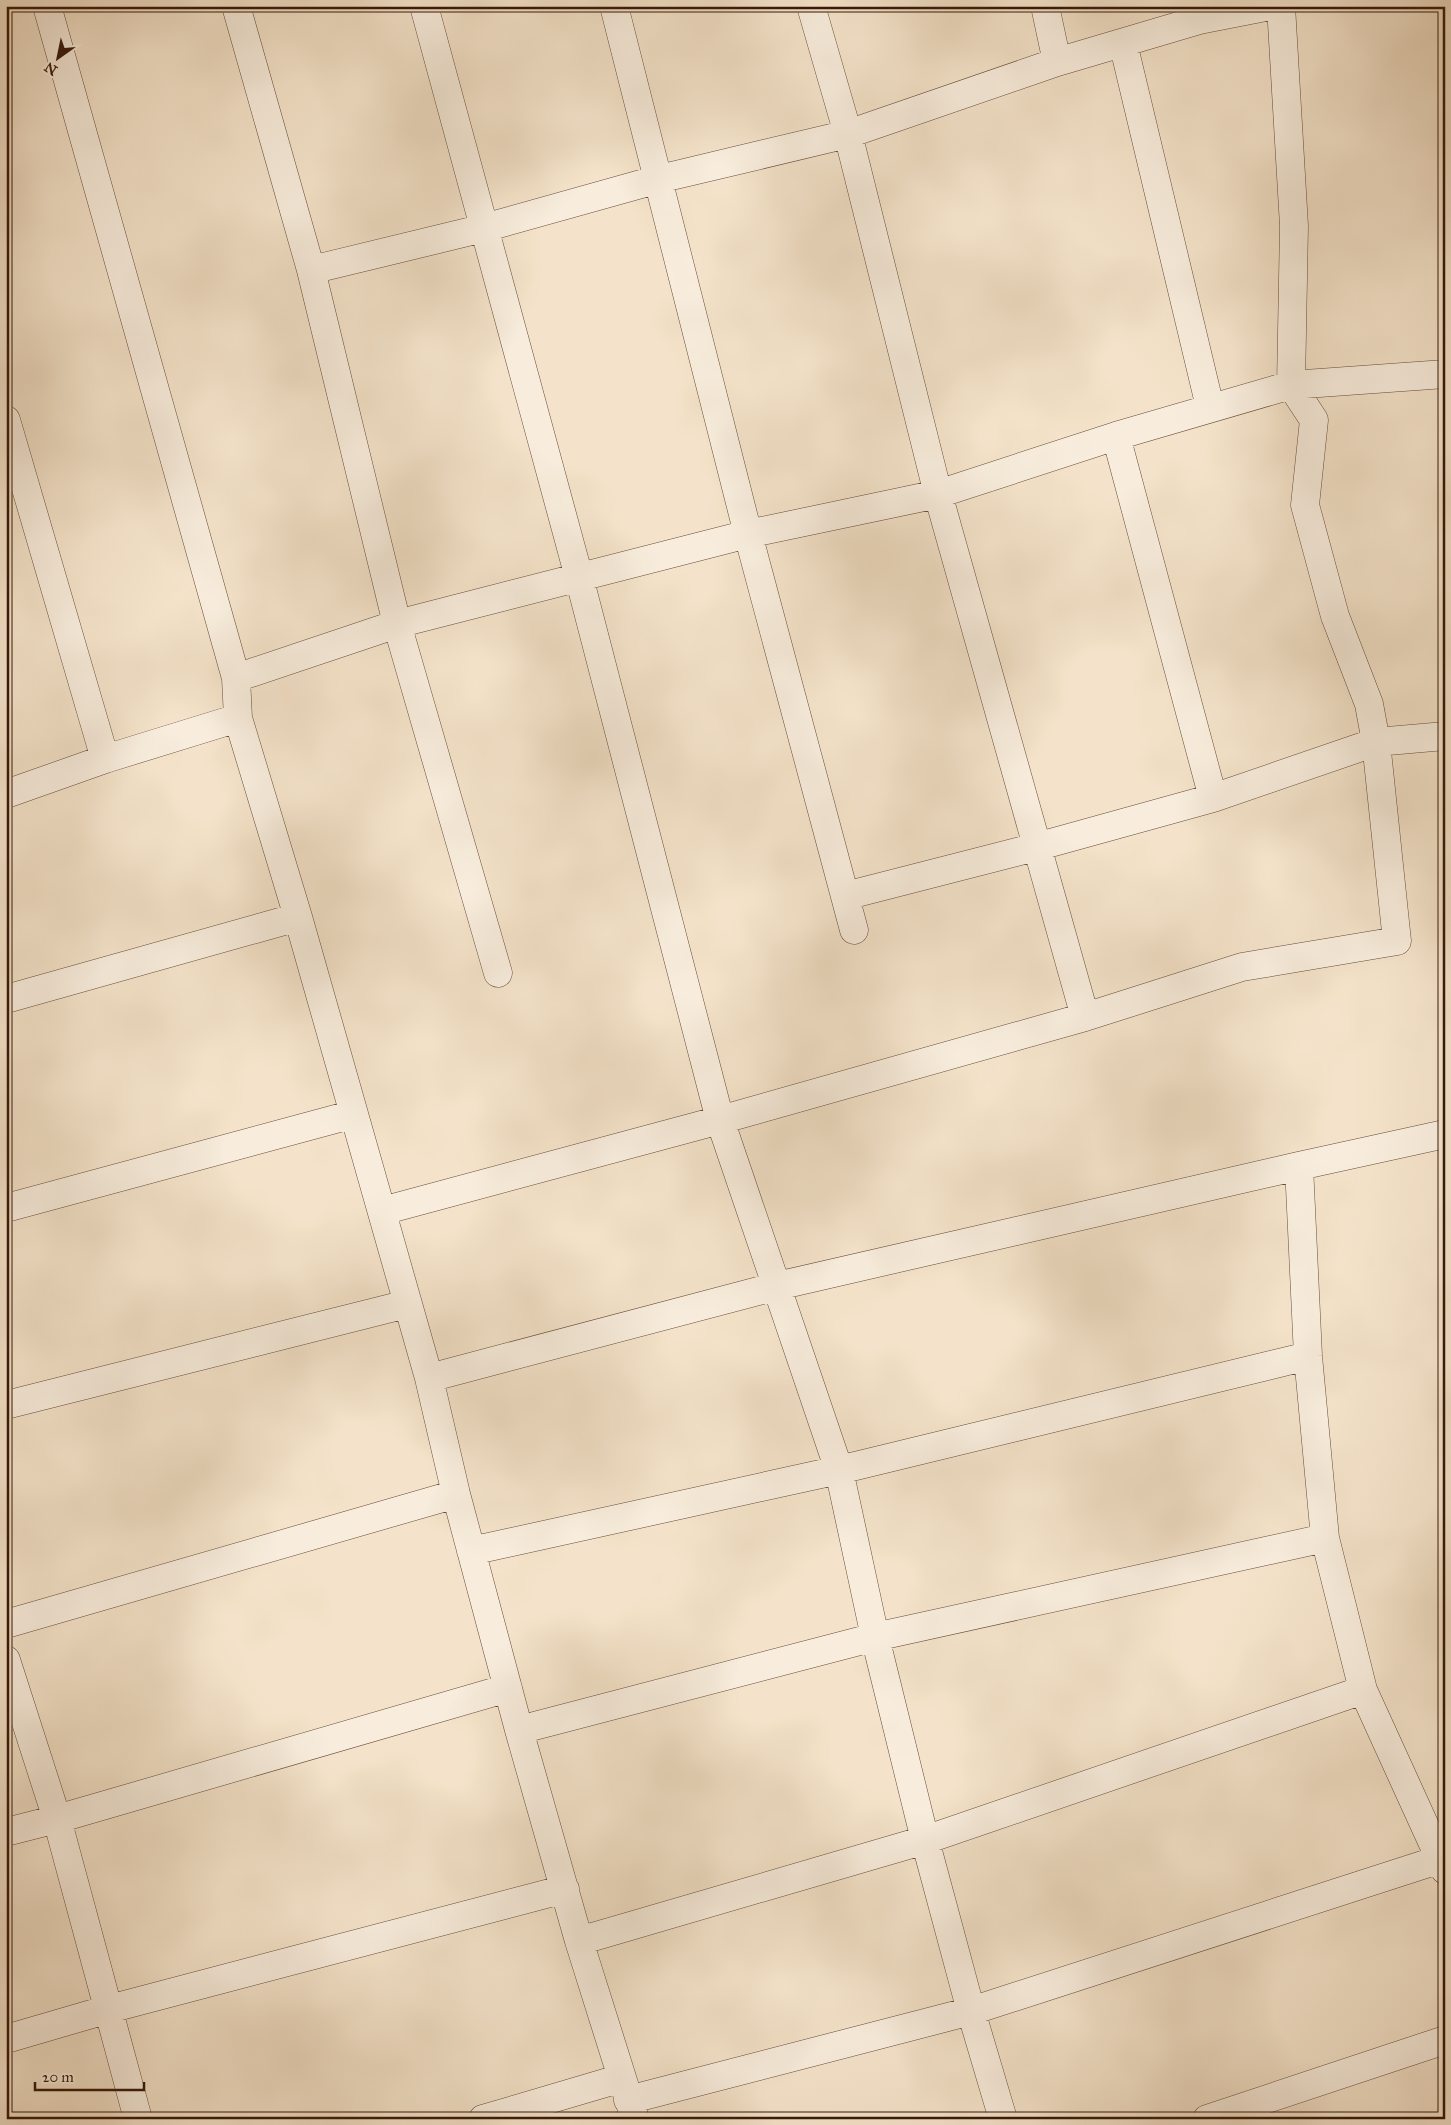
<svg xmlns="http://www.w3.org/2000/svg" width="1451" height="2125" font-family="'IM FELL Great Primer',serif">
<rect width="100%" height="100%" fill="#f4e3ca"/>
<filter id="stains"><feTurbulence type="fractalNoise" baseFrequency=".004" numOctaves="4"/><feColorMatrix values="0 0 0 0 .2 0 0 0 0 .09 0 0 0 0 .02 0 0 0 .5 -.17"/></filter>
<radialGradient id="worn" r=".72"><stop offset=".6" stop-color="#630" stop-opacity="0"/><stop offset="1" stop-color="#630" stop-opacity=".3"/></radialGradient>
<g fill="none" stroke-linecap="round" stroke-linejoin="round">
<g stroke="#664b39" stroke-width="29">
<path id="street" d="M47,6l189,672 2,40 60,199 131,461 27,116 63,236 60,211 56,178
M236,6l75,264 86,354 101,349
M424,6l155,571 141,543 119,350 36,167 50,203 46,171 32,108
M614,6l134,528 106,396
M811,6l37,128 90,360 147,523
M1045,6l12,56
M1123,43l87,364
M311,270l173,-42 175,-49 189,-45 209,-72 142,-42 72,-14
M6,420l99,339
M1116,436l97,362
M236,678l161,-54 351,-90 190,-40 178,-58 175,-51 154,-11
M6,794l99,-35 133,-41
M845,896l191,-49 177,-49 163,-56 69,-6
M6,999l292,-82
M1445,1134l-146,32 9,190 17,182 38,152 82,180
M6,1208l348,-94
M382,1211l338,-91 365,-103 157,-50 155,-26 -21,-199 -7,-38 -34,-88 -30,-111 9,-85 -23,-35 3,-159 -13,-220
M429,1378l348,-92 522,-120
M6,1405l401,-101
M471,1551l368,-81 469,-114
M6,1624l450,-130
M6,1660l51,159 81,300
M519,1730l356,-93 450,-99
M6,1832l51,-13 451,-131
M579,1941l346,-101 438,-150
M6,2039l103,-30 456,-120
M628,2100l343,-89 470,-152
M483,2119l139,-41
M1207,2119l238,-79"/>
</g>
<use href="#street" stroke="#f8eddd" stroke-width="28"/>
</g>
<rect width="1451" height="2125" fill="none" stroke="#f4e3ca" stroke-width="25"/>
<rect x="8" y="8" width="1436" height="2110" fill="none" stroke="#371809" stroke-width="2.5"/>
<rect x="12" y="12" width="1426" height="2100" fill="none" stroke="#371809"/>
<g transform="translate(58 58) rotate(213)" stroke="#f8eddd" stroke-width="4" paint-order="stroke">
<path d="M0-4L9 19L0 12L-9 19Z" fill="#371809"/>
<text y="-8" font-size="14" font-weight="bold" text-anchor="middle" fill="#371809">N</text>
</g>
<path d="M35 2082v8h109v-8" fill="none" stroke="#371809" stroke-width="2.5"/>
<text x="42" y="2082" font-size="15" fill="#371809" stroke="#f8eddd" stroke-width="4" paint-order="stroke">20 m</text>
<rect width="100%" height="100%" filter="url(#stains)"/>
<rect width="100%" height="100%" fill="url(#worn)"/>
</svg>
